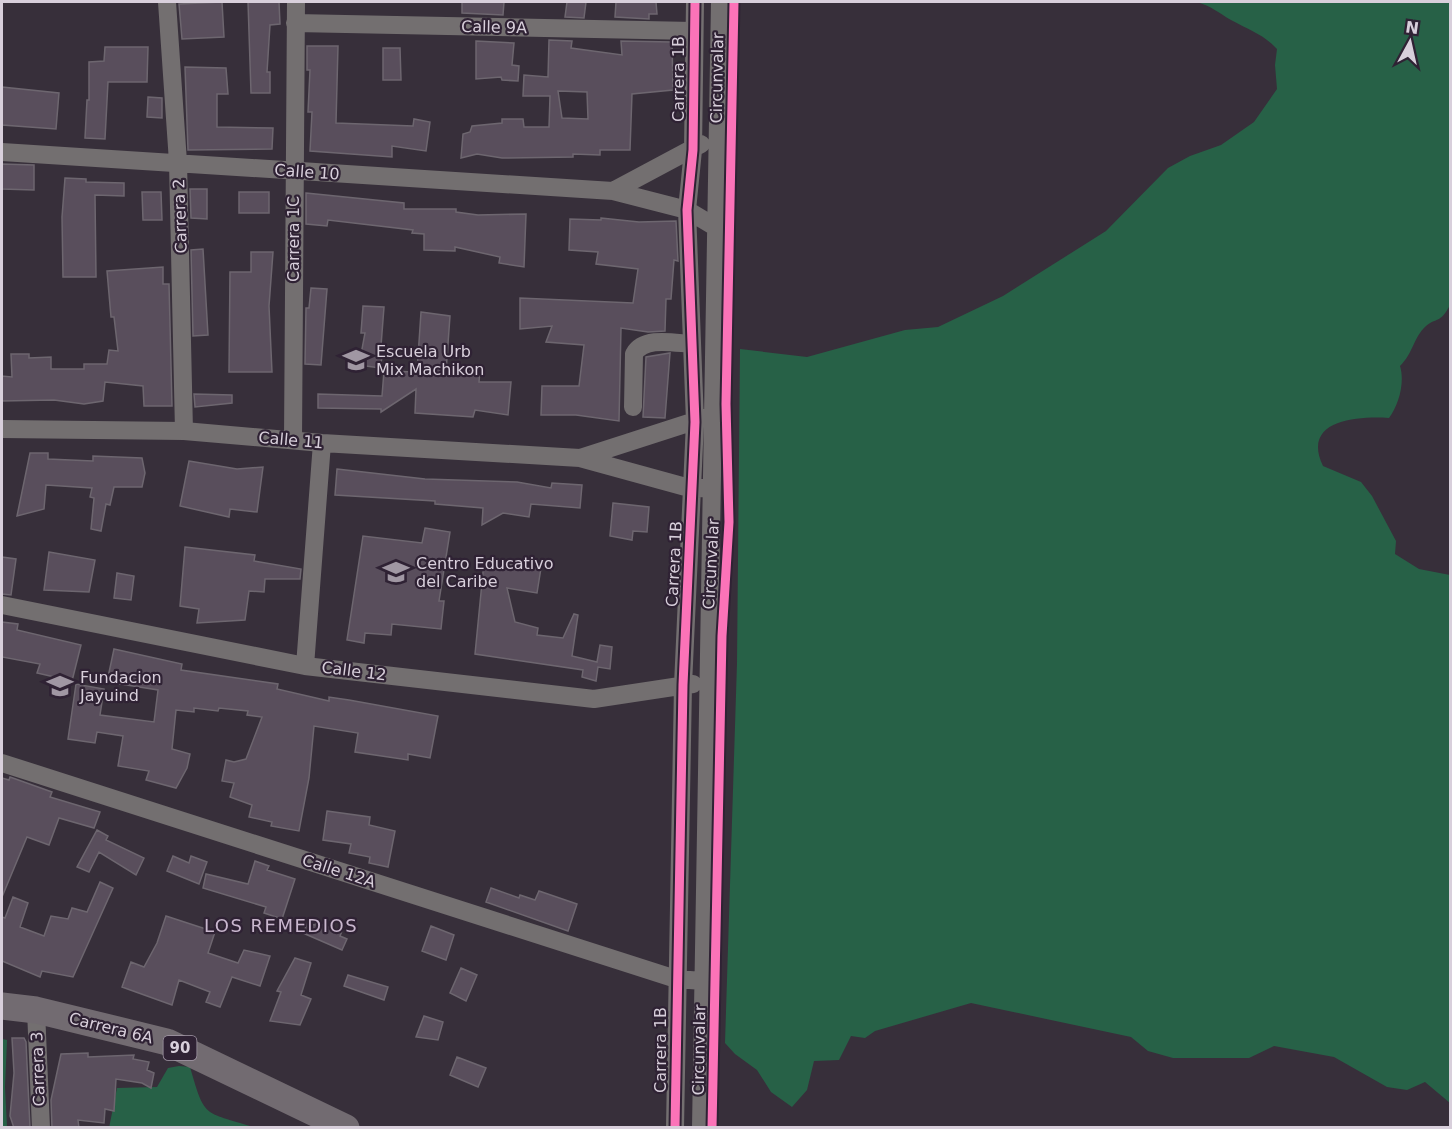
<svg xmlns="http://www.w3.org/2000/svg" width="1452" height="1129" font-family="'DejaVu Sans',sans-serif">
<rect width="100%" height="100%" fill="#372f3a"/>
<path fill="#276147" d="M1197,2h253v303c-10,19 -13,12 -24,21 -13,12 -12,26 -26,40 5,16 -1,39 -11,52 -32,-2 -88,2 -66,48l38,16 11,14 24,45 -1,13 24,15 31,6v528l-25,-21 -18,8 -20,-3 -53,-30 -60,-11 -25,12h-76l-25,-7 -17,-14 -160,-34 -96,28 -10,7 -14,-2 -12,24 -25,1 -7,29 -15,17 -21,-15 -14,-22 -22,-16 -10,-11 12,-380 3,-314 67,8 98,-27 33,-3 65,-31 103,-65 62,-63 22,-12 31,-11 33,-23 23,-33 -2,-24 2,-16c-14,-15 -28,-19 -46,-29 -12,-7 -20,-14 -34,-18z
M2,1039l5,1 -2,47 2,40h-5z
M179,1066l11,1c15,52 13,44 63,60l-144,1 8,-40 40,-1 11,-19z"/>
<path fill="#594e5c" stroke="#6d666f" stroke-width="1.5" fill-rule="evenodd" d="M222,2l2,35 -42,2 -3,-35z
M248,2h31l1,22 -10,1 -3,47h3v21h-19z
M462,2h42l-1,13 -41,-2z
M567,2h19l-2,16 -19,-1z
M616,2h40l1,12h-8v5l-34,-2z
M549,40l23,1 -1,7 51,7 -1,-14 51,1 1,48 -41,4 -2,56h-30v5l-27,-1v3l-71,1 -25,-4 -16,4 2,-24 7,-2 2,-6 30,-3v-4h21l1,8h25l1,-31h-27l1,-21 24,2zM558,91l29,1 1,27 -26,-1z
M476,41l38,2 -2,22 7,1 -1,15 -16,-1 -1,-3 -25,2z
M307,46h31l-2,77 77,3 1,-7 16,3 -4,29 -34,-5v11l-82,-6 2,-39h-4l2,-42h-3z
M105,47h43l-1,35h-39l-3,57 -20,-1 2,-38h2v-38l15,-1z
M383,48h17l1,32h-18z
M185,67l41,1 2,26h-11v33l56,1 -1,21 -84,1z
M2,87l57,6 -3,36 -54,-4z
M148,97l14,1v20l-15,-1z
M2,164l32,1v25l-32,-1z
M65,178l21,1v3l38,1v13l-29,-1 1,82h-33l-1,-60z
M190,189h17v30l-16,-1z
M142,192h19l1,28h-19z
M239,192h30v21h-30z
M306,193l98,10v6h52v3l22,3 48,-1 -2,53 -25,-4 1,-6 -45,-10v4l-31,-1v-16l-12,-1 1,-3 -85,-10 -1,6 -21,-2z
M601,218l38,4 37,-1 2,40 -4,-1 -3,39h-5l-1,32 -17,1 -27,-4 -2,93 -43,-6h-35l1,-29h37l5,-41 -38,-3 6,-16 -32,3v-31l113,5 5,-34 -42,-5 2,-12 -29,-2 1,-31 31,1z
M203,249l5,86 -15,1 -2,-86z
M251,252h22l-4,54 3,66h-43l1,-100h21z
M163,267v17h6l3,122h-28l-1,-20 -38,-4 -2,19 -19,3 -30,-4 -52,1v-25l10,1 -1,-23h18v4l22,-1v12h33v-5h23l2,-14 9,1 -4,-34h-3l-4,-46z
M311,288l16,1 -6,76 -16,-1 1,-56h3z
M363,306l21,1 -3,39 3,1 -4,21 -21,-3 6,-32h-4z
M421,312l29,4 -4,56 34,-2 -1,12h32l-3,33 -33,-5 -2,7 -58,-4 1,-24 -35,23v-3l-63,-1v-14l64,2 2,-25 33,1z
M670,353l-5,65 -22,-1 3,-60z
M194,394l38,1v8l-37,4z
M30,453h18v6l45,2v-5l49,2 3,15 -3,14h-28l-4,18 -4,-1 -5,27 -10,-2 3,-31 -4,-1 2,-9 -46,-3 -2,24 -27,7z
M189,461l48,8 26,-2 -6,45 -27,-3 -1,8 -49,-11z
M337,469l88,10 92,3 34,6 1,-5 30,2 -2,23 -49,-4 -2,13 -26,-4 -21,12 1,-17 -48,-4v-3l-100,-6z
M613,503l36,4 -2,25 -14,-1 -1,9 -22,-4z
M425,528l25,4 -11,69h5l-3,28 -49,-5 -1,11 -26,-2 -1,10 -17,-3 16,-104 59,7z
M185,547l70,8 -1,6 47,8 -1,10h-35l-1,13 -15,-1 -4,29 -48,3 2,-14 -19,-3z
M49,552l46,8 -6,32 -45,-2z
M2,557l14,2 -5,36 -9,-1z
M484,562l57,6 -4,25 -30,-5 8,34 23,6 -1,7 26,3 11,-24 4,1 -6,41 25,6 3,-17 12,2 -2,22 -12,-2 -2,14 -14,-4 1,-7 -108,-16z
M117,573l17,3 -3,24 -17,-2z
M2,622l16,2 -1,6 64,15 -9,36 -35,-8 3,-9 -38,-7z
M114,649l68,15 -1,6 97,14 -1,5 52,12v-4l20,3 89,16 -8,42 -22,-4v6l-53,-8 3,-19 -44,-7 -5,52 -10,53 -28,-5 1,-4 -23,-5 3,-12 -22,-8 4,-14 -12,-2 4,-21 8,2 12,-3 16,-42 -15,-2 1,-4 -29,-3 -1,3 -24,-3v4l-18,-2 -4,39 18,5 -3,14 -11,20 -30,-8 3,-9 -31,-5 5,-30 -26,-4 -2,11 -27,-4 8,-55 28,5 -4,26 54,7 4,-32 -51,-8z
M10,777l42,15 -2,5 50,15 -6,16 -35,-10 -10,27 -22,-8 -25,60v-119l7,2z
M327,811l43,6 -1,8 26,6 -7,36 -19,-4 1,-6 -21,-4 2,-9 -28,-4z
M97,830l11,6 -2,4 38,18 -8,17 -37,-23 -10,20 -12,-5z
M173,856l16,7 2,-7 16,6 -8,22 -32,-13z
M255,861l14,5 -2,4 28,9 -13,40 -18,-6 2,-6 -63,-19 3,-14 42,10z
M100,882l13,6 -40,89 -31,-6 -2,6 -38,-16v-44l3,1 8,-21 15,6 -8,24 24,9 7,-20 17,3 4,-11 15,4z
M491,888l28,10 1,-3 15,5 4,-9 38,13 -9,27 -82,-29z
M166,916l49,16 -7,21 30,10 6,-13 26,6 -10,30 -28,-9 -12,30 -14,-5 4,-10 -31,-12 -7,25 -50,-18 9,-25 13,5 13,-24z
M316,923l26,8 -2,5 7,3 -5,11 -39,-17 4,-9 8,1z
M431,926l23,9 -8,25 -24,-9z
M295,958l16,5 -10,32 10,4 -11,26 -30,-4 11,-29 -4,-1z
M461,968l16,7 -11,26 -16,-8z
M348,975l40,12 -4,13 -40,-14z
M424,1016l19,6 -5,18 -22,-3z
M12,1038h12l2,4 4,86h-16l-4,-12 4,-43z
M88,1053v4l46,-2 -1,4 16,3 -2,8 7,3 -3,15 -9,-5 -26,-4 -2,32 -9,-2 -1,14 -26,-3 1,8h-27l-1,-28 10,-46z
M457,1057l29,11 -8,19 -28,-12z"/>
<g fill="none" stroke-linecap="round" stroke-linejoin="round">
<path stroke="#736f70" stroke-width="18" d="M167,2l11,160 6,269
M295,23l398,8
M2,152l611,39 74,19 30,18
M613,191l88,-47
M633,407l1,-53c10,-18 40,-11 58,-10
M2,429l182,2 138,12 258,15 113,31 10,-1
M293,440l3,-438
M580,458l124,-40
M2,605l303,61 289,33 99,-15
M305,666l17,-223
M2,763l674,216 27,2
M36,1010l5,118
M675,1128l8,-443 12,-263 -8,-212 6,-60 2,-148
M701,1128l19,-1126"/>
<path stroke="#726b71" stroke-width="27" d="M2,1006l34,4 131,32 179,86"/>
<g stroke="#2f2234" stroke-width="13">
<path id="cycleway" d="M675,1128l8,-443 12,-263 -8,-212 6,-60 2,-148
M712,1128l10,-492 7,-114 -3,-118 8,-402"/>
</g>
<use href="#cycleway" stroke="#fb73b8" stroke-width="9"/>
</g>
<defs>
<g id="school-bare" transform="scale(2.07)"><path d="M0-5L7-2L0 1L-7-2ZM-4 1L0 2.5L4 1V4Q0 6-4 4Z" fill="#a097a3" stroke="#2f2234" stroke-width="2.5" paint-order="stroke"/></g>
</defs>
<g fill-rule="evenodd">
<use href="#school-bare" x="356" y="360"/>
<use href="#school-bare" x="396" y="572"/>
<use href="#school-bare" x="60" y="686"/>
</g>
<g text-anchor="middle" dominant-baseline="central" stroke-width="4.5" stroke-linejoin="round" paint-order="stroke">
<rect fill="#2f2234" stroke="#a59ba9" stroke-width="1.5" x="163.5" y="1036" width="33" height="24" rx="4.5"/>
<g font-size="15" font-weight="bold" fill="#d8cfdb">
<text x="180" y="1048">90</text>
</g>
<g font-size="16" fill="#d8cfdb" stroke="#2f2234">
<text transform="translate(494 27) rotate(1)">Calle 9A</text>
<text transform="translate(717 78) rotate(-89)">Circunvalar</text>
<text transform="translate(678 79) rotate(-90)">Carrera 1B</text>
<text transform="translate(307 172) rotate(4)">Calle 10</text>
<text transform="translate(180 216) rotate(-92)">Carrera 2</text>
<text transform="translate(293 239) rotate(-90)">Carrera 1C</text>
<text transform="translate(291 440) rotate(5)">Calle 11</text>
<text transform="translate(674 564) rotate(-87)">Carrera 1B</text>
<text transform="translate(711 564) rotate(-87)">Circunvalar</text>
<text transform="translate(354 671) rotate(7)">Calle 12</text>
<text transform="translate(339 871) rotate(18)">Calle 12A</text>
<text transform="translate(111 1028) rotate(14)">Carrera 6A</text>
<text transform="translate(660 1050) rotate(-90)">Carrera 1B</text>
<text transform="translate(699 1050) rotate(-89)">Circunvalar</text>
<text transform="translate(38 1069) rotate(-92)">Carrera 3</text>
</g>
<g font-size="16" fill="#d8cfdb" stroke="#2f2234" text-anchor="start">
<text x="376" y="351">Escuela Urb<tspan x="376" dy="18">Mix Machikon</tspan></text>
<text x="416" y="563">Centro Educativo<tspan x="416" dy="18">del Caribe</tspan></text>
<text x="80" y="677">Fundacion<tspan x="80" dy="18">Jayuind</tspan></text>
</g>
<g font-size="18" letter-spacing="1.5" fill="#c9b7ce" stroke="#2f2234">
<text x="281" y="925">LOS REMEDIOS</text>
</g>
</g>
<rect width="1452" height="1129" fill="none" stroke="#d8cfdb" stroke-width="6"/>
<g transform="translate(1410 42) rotate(8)" stroke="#2f2234" stroke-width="4.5" paint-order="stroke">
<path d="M0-4.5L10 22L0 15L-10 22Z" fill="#d8cfdb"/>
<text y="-9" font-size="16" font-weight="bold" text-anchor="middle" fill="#d8cfdb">N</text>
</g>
</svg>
